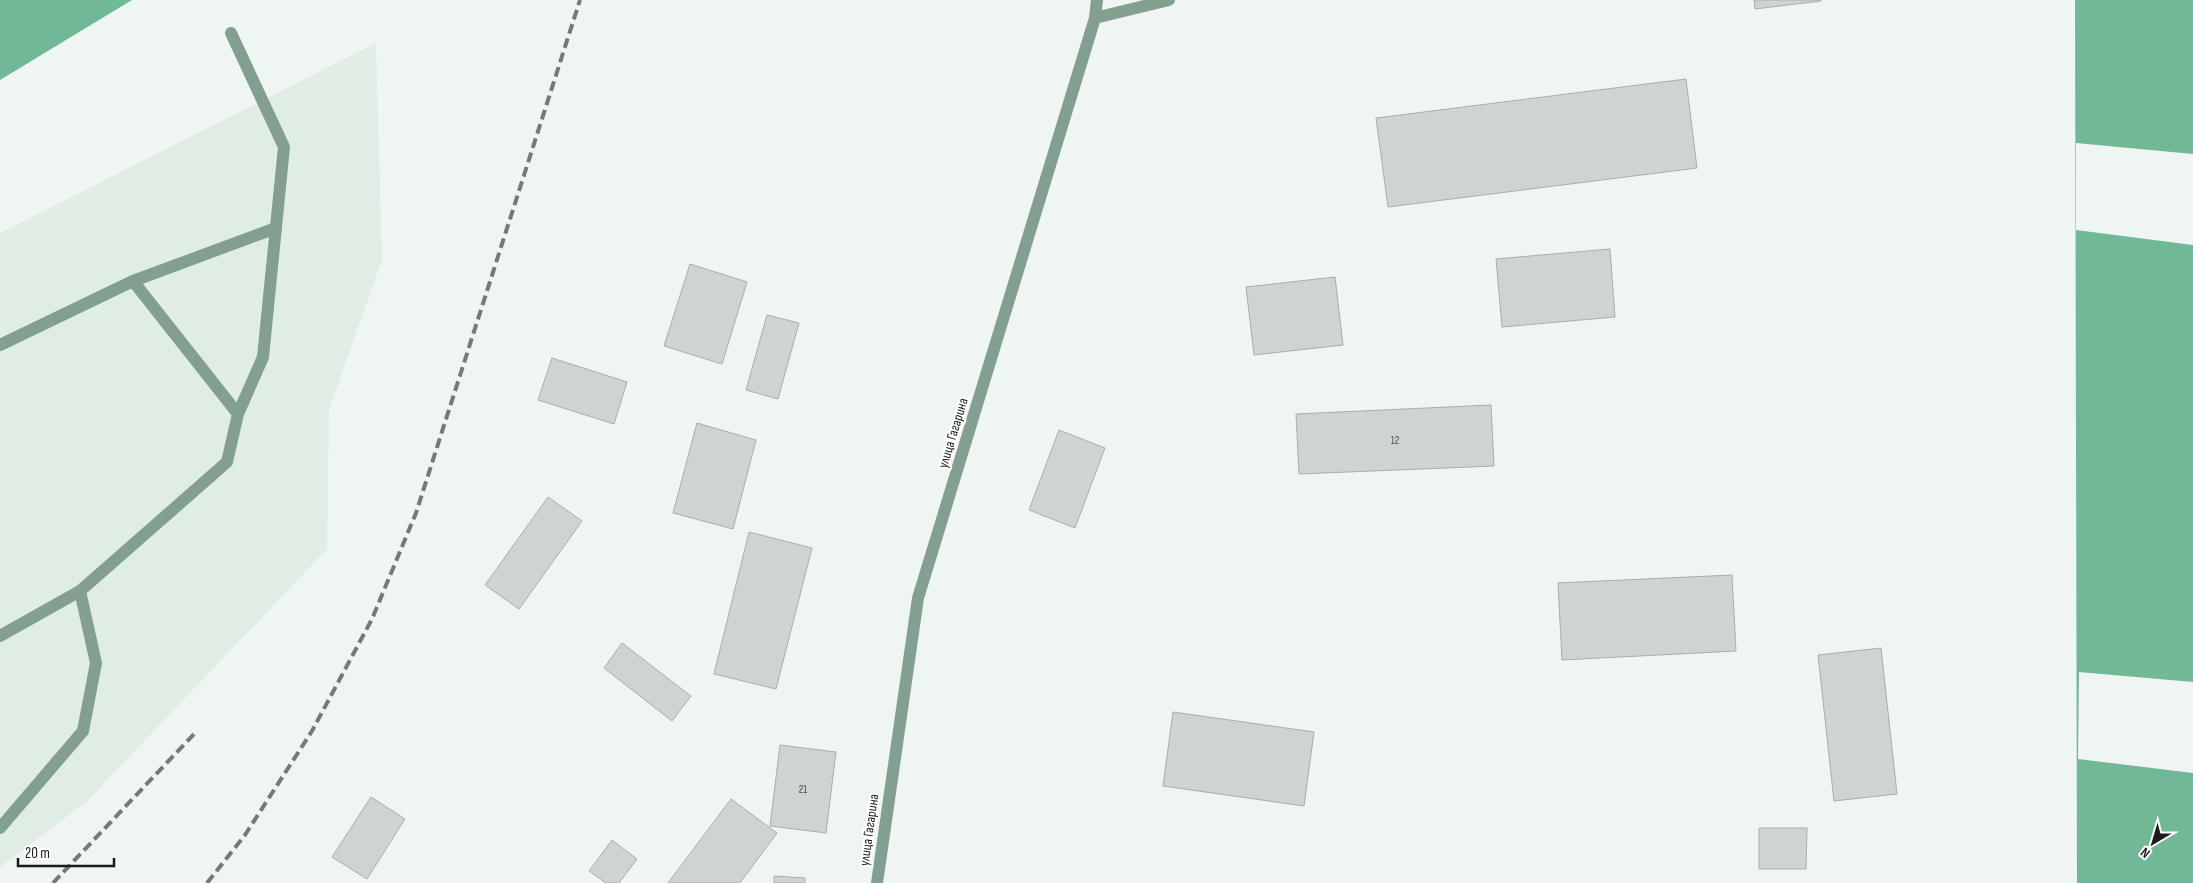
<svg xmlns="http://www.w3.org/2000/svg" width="2193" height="883" font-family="'Sofia Sans Condensed',sans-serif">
<rect width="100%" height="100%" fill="#eff5f2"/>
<path fill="#dfede5" d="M376,43l6,217 -53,150 -2,139 -241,253 -86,65v-634z"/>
<path fill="#71b896" d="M0,0h132l-132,80z
M2075,0h118v883h-116z"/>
<path fill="#eff5f2" d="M2076,143l117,11v91l-117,-15z
M2079,672l114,10v91l-115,-14z"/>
<path fill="#ced4d1" stroke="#a8aeaa" d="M1754,0h67v1l-66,8z
M1686,79l11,89 -309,39 -12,-89z
M1610,249l5,68 -113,10 -6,-68z
M690,264l57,18 -25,82 -58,-18z
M1335,277l8,68 -89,10 -8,-68z
M767,315l32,8 -21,76 -32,-9z
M552,358l75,24 -13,42 -76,-24z
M1491,405l3,61 -195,8 -3,-60z
M697,423l59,17 -23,89 -60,-16z
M1059,430l46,18 -30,80 -46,-18z
M548,497l34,24 -63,88 -34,-24z
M749,532l63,16 -36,141 -62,-15z
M1732,575l4,76 -174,9 -4,-77z
M622,643l69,53 -19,25 -68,-53z
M1881,648l16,146 -63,7 -16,-146z
M1173,712l141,20 -10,74 -141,-20z
M780,745l56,7 -10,81 -56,-7z
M371,797l34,22 -38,60 -35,-22z
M731,799l46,34 -37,50h-72z
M1759,828h48l-1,41h-47z
M612,840l25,19 -18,24h-13l-17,-12z
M774,876l31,2v5h-31z"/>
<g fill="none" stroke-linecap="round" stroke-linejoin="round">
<path stroke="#829f90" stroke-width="12" d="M1095,18l74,-18
M231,33l53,114 -21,210 -25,57
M133,281l143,-53
M0,345l133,-64 105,133 -11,48 -147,129 -80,45
M0,828l83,-97 13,-68 -16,-72
M877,883l41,-285 177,-580 2,-18"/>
<path stroke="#757977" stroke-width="4" stroke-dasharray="10 5" stroke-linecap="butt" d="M53,883l142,-150
M207,883l38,-48 67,-104 60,-112 44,-106 164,-513"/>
</g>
<g text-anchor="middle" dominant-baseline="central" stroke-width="4.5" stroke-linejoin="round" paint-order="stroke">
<g font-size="11" fill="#474a48">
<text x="1395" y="440">12</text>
<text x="803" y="789">21</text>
</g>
<g font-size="14" fill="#1a1c1b" stroke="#fff">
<text transform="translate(953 433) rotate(-73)">улица Гагарина</text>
<text transform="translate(869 830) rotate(-82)">улица Гагарина</text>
</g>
</g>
<g transform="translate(2153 843) rotate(218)" stroke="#ffffff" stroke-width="4" paint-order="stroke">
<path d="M0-4L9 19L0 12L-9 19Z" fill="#1a1c1b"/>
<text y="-8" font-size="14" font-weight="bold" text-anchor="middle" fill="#1a1c1b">N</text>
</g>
<path d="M18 858v8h96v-8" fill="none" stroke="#1a1c1b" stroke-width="2.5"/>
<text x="25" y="858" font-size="15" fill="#1a1c1b" stroke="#ffffff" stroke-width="4" paint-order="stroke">20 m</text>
</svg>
